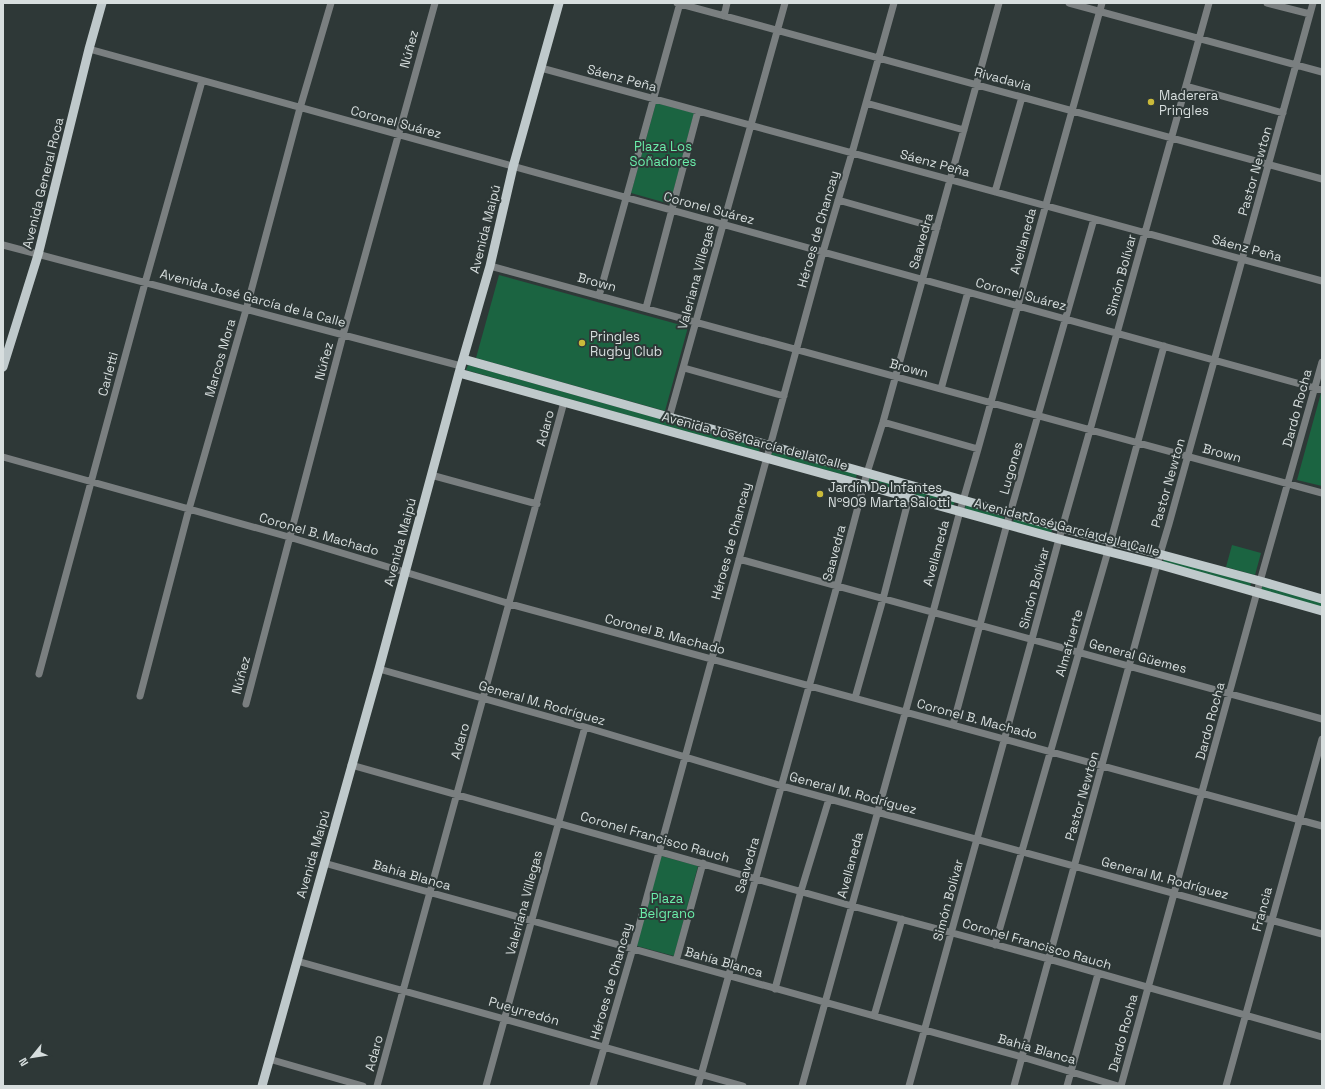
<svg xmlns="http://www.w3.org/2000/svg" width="1325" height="1089" font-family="'Space Grotesk',sans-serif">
<rect width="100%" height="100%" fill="#2e3837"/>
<path fill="#1b6441" d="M656,103l38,10 -24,91 -39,-11z
M499,275l189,52 -23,84 -189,-53z
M468,365l292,82 -1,5 -293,-82z
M1321,393h1v93l-25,-6z
M772,450l85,23 -1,5 -85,-23z
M869,477l39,10 -2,6 -38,-11z
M916,490l39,11 -2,5 -39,-10z
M966,504l39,10 -1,6 -39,-11z
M1014,518l39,10 -2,5 -38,-10z
M1232,545l29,8 -6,22 -29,-8z
M1164,558l87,25 -1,5 -87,-25z
M1262,586l60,16v6l-61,-17z
M661,856l37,10 -24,90 -37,-10z"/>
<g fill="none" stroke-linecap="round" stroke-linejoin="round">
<path stroke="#7a7f80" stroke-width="7" d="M677,3l645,176
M1069,3l253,69
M1267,3l43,11
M724,16l3,-13
M89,49l1233,341
M541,68l781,213
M1186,86l97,27
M866,103l98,27
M995,192l27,-95
M838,200l99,28
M3,245l458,121
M490,266l832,227
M599,296l81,-293
M646,308l52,-197
M684,368l100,28
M941,389l27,-97
M669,418l116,-415
M883,422l95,27
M3,457l286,80 221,67 812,222
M431,475l106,29
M739,559l583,160
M379,669l206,58 197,59 540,148
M39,674l106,-391 57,-202
M140,696l49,-187 57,-199 54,-202 31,-105
M855,698l28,-99 29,-113
M246,704l97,-369 92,-332
M953,725l54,-201 87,-305
M351,765l501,141 197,53 273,78
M324,863l698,194 96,29
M995,945l113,-394 56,-205
M297,961l446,125
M676,961l27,-98
M775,989l26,-98 28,-92
M874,1016l28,-97
M269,1059l94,27
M377,1086l187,-684
M486,1086l99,-359
M593,1086l40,-138 190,-696 29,-99 42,-150
M698,1086l139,-500 30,-113 16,-51 116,-419
M802,1086l131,-474 27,-101 18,-62 124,-446
M909,1086l123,-447 27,-100 31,-109 119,-427
M1014,1086l143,-522 12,-40 144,-521
M1067,1086l31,-112
M1121,1086l136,-494 65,-230
M1226,1086l96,-347"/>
<path stroke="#bfc9cb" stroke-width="9" d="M463,359l599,169 198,53 62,18
M3,367l35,-112 51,-206 13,-46
M459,373l600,166 98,25 165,47
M262,1086l117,-417 80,-296 31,-107 23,-99 46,-164"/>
</g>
<g fill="#caba3a" stroke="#2e3837" stroke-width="1.5">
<circle cx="1151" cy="102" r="4"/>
<circle cx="582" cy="343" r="4"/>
<circle cx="820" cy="494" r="4"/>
</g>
<g text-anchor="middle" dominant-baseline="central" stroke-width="4" stroke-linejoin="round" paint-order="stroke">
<g font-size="13" fill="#d7dede" stroke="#2e3837">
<text transform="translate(409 49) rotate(-75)">Núñez</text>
<text transform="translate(622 78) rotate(15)">Sáenz Peña</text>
<text transform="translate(1003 79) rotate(15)">Rivadavia</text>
<text transform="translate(396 122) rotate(15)">Coronel Suárez</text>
<text transform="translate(935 163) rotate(15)">Sáenz Peña</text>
<text transform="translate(1255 171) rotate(-74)">Pastor Newton</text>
<text transform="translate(43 183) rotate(-76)">Avenida General Roca</text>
<text transform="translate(709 208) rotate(15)">Coronel Suárez</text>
<text transform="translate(485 229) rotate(-76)">Avenida Maipú</text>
<text transform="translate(818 229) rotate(-74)">Héroes de Chancay</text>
<text transform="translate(921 241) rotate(-74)">Saavedra</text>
<text transform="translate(1023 241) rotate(-75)">Avellaneda</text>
<text transform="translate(1247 248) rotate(15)">Sáenz Peña</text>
<text transform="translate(1121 275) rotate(-75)">Simón Bolívar</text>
<text transform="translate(696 277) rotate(-75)">Valeriana Villegas</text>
<text transform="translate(597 282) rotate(15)">Brown</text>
<text transform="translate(1021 294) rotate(15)">Coronel Suárez</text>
<text transform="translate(253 298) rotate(15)">Avenida José García de la Calle</text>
<text transform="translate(220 358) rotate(-74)">Marcos Mora</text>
<text transform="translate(324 361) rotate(-75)">Núñez</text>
<text transform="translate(909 368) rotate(15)">Brown</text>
<text transform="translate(108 374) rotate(-75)">Carletti</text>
<text transform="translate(1297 408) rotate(-75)">Dardo Rocha</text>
<text transform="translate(545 428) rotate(-75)">Adaro</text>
<text transform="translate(755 441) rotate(15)">Avenida José García de la Calle</text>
<text transform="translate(1222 453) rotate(15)">Brown</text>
<text transform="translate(1011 468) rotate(-74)">Lugones</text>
<text transform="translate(1168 483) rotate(-74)">Pastor Newton</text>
<text transform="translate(1067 527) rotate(15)">Avenida José García de la Calle</text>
<text transform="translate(319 534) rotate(16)">Coronel B. Machado</text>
<text transform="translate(731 541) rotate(-75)">Héroes de Chancay</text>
<text transform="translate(400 542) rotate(-75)">Avenida Maipú</text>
<text transform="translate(834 553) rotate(-75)">Saavedra</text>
<text transform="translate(936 553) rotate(-75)">Avellaneda</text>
<text transform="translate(1034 588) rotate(-75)">Simón Bolívar</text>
<text transform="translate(665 634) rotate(15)">Coronel B. Machado</text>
<text transform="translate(1069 643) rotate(-74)">Almafuerte</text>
<text transform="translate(1138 656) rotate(15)">General Güemes</text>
<text transform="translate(241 675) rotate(-75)">Núñez</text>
<text transform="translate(542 703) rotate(16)">General M. Rodríguez</text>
<text transform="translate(977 719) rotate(15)">Coronel B. Machado</text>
<text transform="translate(1210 721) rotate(-75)">Dardo Rocha</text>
<text transform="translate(460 741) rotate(-74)">Adaro</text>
<text transform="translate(853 793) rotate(15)">General M. Rodríguez</text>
<text transform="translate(1082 796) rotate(-74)">Pastor Newton</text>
<text transform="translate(655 837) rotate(16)">Coronel Francisco Rauch</text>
<text transform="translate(313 854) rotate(-74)">Avenida Maipú</text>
<text transform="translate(747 865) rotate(-74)">Saavedra</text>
<text transform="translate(850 865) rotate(-75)">Avellaneda</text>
<text transform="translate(412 875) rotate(16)">Bahía Blanca</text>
<text transform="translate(1165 878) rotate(15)">General M. Rodríguez</text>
<text transform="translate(948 900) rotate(-75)">Simón Bolívar</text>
<text transform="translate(524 903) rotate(-75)">Valeriana Villegas</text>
<text transform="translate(1262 909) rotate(-75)">Francia</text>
<text transform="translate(1037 944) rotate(16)">Coronel Francisco Rauch</text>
<text transform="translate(724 962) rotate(16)">Bahía Blanca</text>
<text transform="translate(611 981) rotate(-74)">Héroes de Chancay</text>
<text transform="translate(524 1011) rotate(16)">Pueyrredón</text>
<text transform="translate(1123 1033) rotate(-75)">Dardo Rocha</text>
<text transform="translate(1037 1049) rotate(16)">Bahía Blanca</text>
<text transform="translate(374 1053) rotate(-75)">Adaro</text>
</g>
<g font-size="13" fill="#d7dede" stroke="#2e3837" text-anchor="start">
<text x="1159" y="95">Maderera<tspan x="1159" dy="15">Pringles</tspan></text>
<text x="590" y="336">Pringles<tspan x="590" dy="15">Rugby Club</tspan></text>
<text x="828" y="487">Jardín De Infantes<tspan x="828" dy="15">Nº909 Marta Salotti</tspan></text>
</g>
<g font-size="13" fill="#6aeda9" stroke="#2e3837">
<text x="663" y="146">Plaza Los<tspan x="663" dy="15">Soñadores</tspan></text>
<text x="667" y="898">Plaza<tspan x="667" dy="15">Belgrano</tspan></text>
</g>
</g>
<rect width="1325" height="1089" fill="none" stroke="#d7dede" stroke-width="8"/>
<g transform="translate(32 1057) rotate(240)" stroke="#2e3837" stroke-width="3" paint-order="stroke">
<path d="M0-3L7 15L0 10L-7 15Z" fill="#d7dede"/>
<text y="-6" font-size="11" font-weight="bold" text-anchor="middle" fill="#d7dede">N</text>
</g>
</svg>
